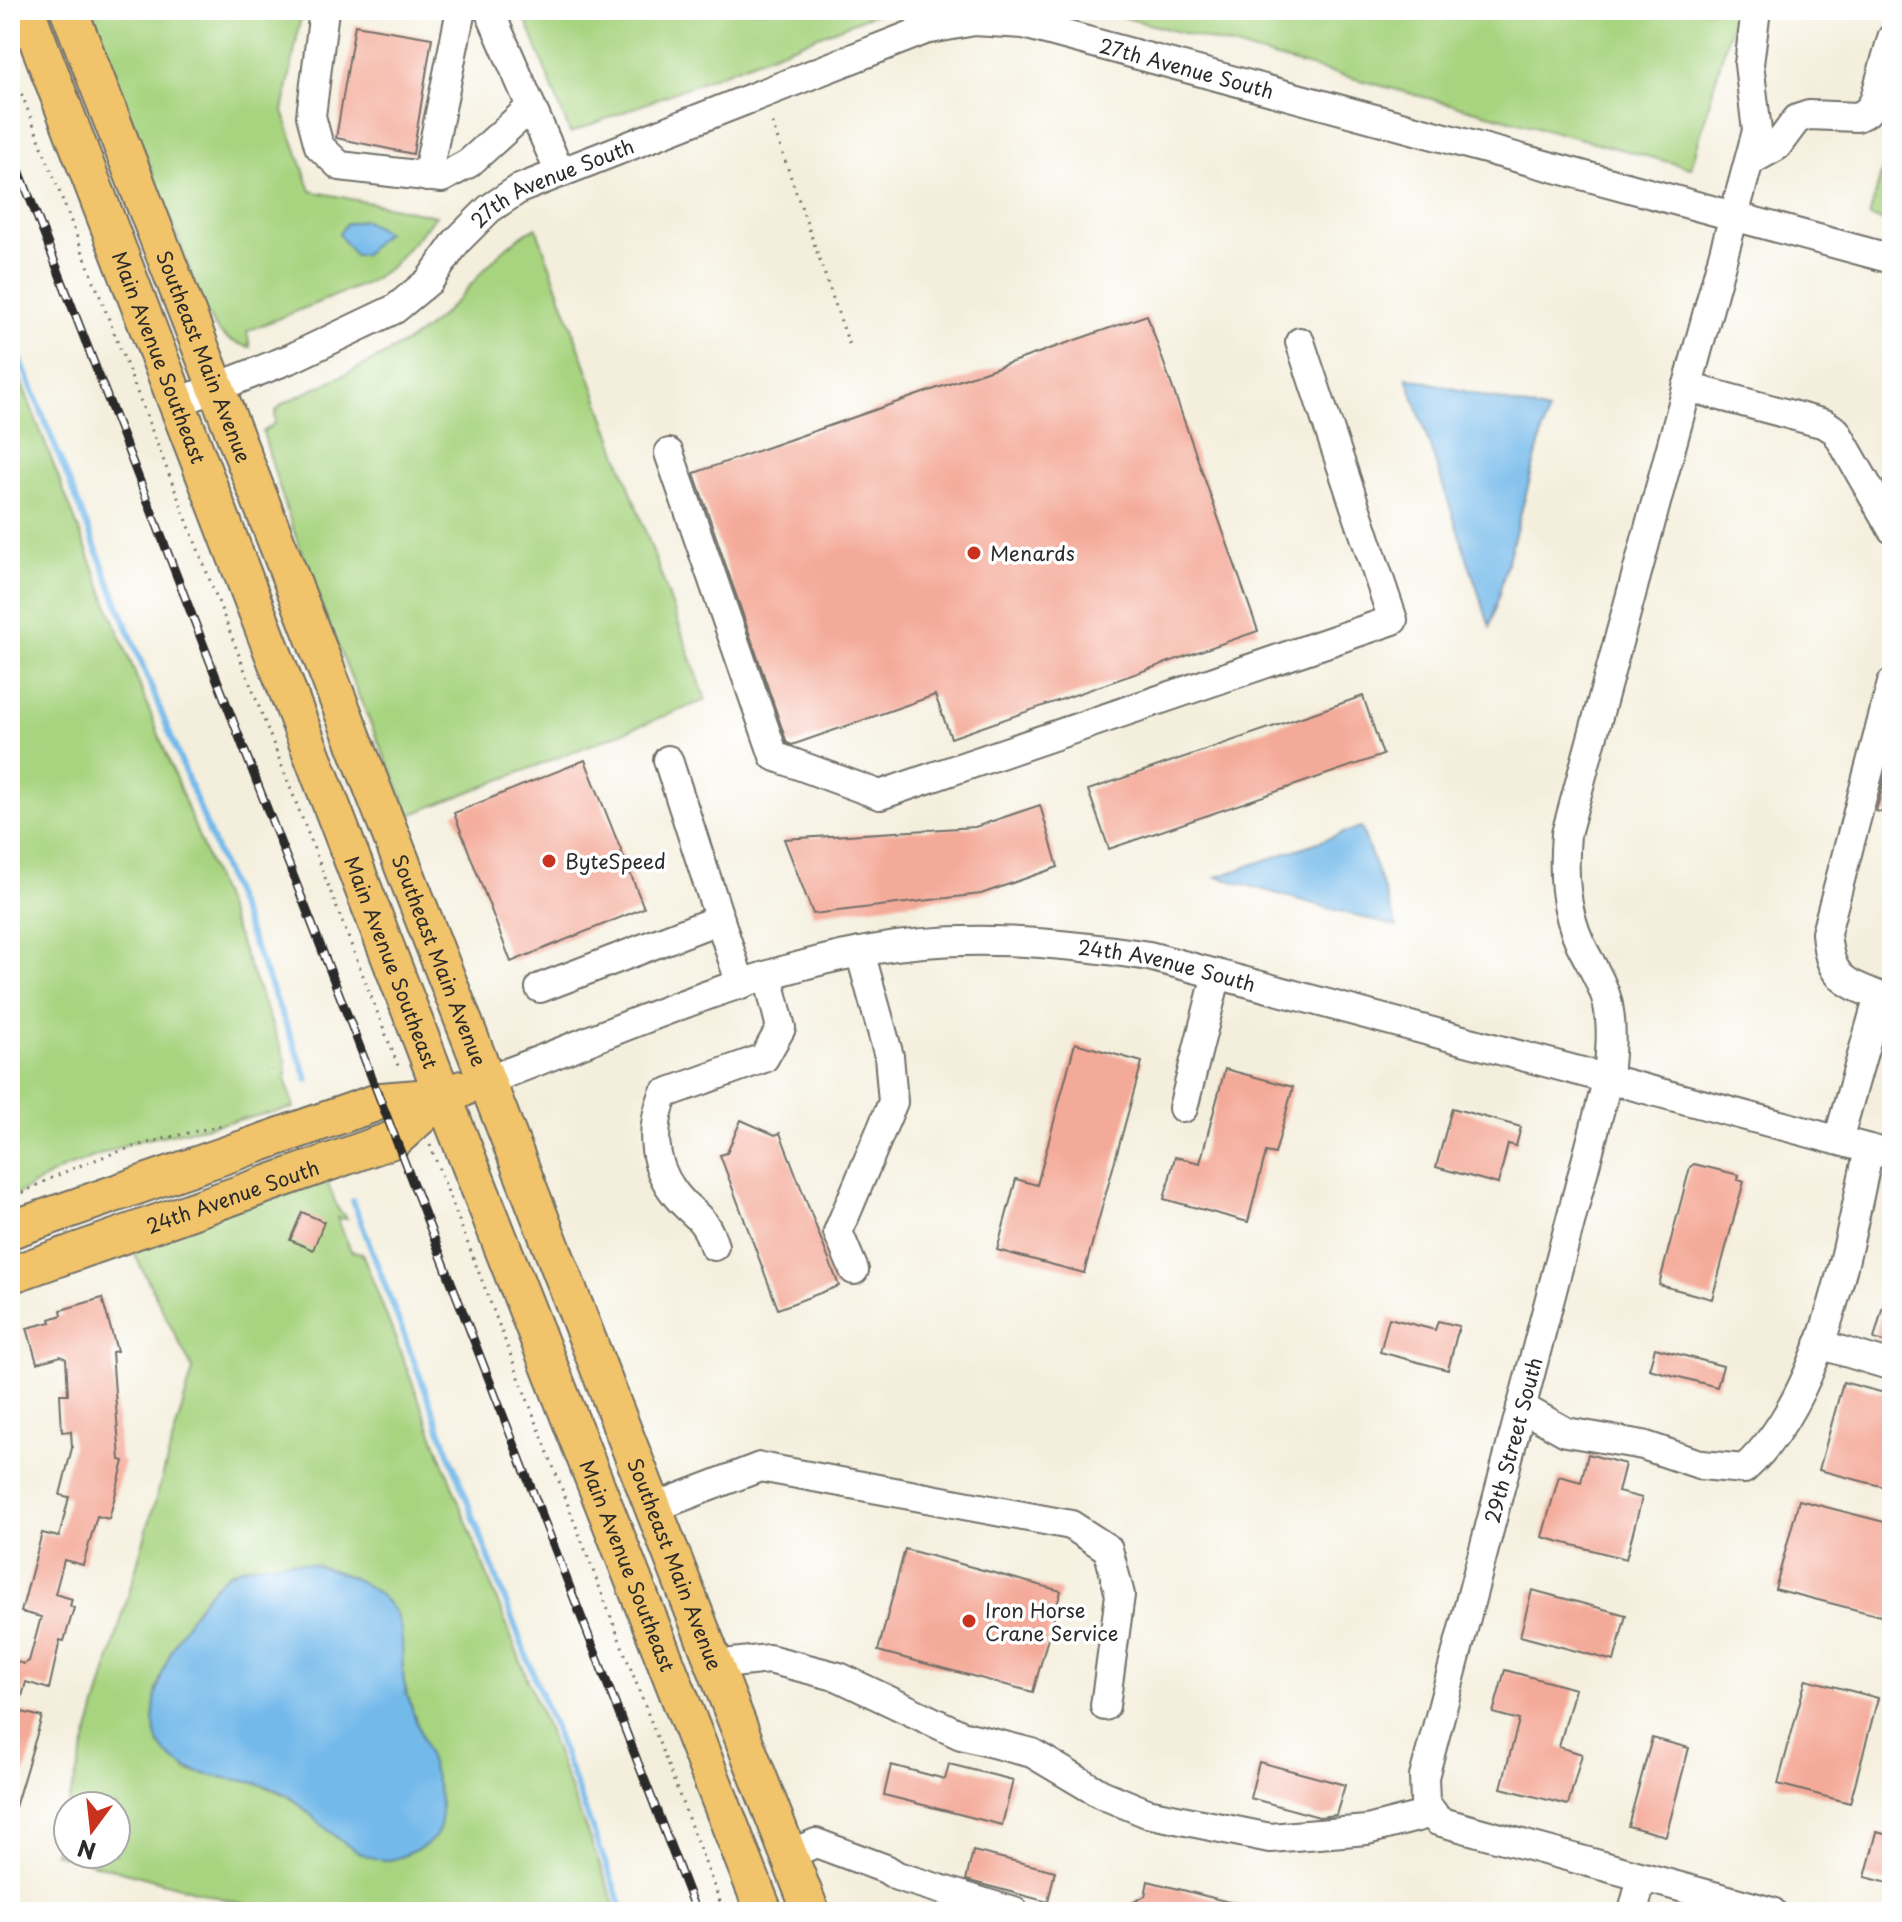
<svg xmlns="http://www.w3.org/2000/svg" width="1902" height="1922" font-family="'Playpen Sans',sans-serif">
<rect width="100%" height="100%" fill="#fff"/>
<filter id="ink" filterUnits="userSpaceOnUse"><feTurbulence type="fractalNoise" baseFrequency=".0125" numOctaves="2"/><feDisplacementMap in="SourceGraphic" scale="16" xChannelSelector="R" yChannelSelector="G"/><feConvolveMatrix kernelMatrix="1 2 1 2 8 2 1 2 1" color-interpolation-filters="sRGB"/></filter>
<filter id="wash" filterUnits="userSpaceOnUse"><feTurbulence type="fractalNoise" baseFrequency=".006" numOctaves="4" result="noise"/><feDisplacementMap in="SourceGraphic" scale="32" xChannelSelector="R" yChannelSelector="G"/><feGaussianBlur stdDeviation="1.8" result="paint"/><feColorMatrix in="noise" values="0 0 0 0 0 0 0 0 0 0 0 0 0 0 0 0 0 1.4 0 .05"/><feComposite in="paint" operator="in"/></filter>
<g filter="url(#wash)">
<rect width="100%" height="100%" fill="#f4efdd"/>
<path fill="#a8d480" stroke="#6a8056" stroke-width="2" fill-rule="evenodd" d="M90,10h212l-19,102 28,79 125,25 -44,50 -23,16 -122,49 3,16c-24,-5 -33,-14 -44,-35z
M522,10h363l-315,123z
M1096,10h639l-44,158z
M1892,135v88l-23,-6z
M536,227l170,473 -296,115c-54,-126 -111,-250 -147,-383l12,-9v-11l6,-7c46,-24 119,-52 157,-86 34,-30 57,-71 98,-92z
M10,353l276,708v20l8,27 -161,34 -73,28 -50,28z
M327,1181l11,28 9,10 -10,-1 14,33 11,2 256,659h-345l-219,-59 139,-483 -64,-127zM197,1607l202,15 5,61 37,120 -78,51 -75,-58 -33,-14 -68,-11 -31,-80 15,-38zM68,1806h48v48h-48z"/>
<path fill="#73b9ea" stroke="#4f728a" stroke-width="2" d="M363,220l23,12 -22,23h-10l-15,-21 7,-10z
M1407,377l141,35 -58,215z
M1361,827l36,100 -180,-50z
M292,1561c35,5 80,18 101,49 15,20 6,53 12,77 8,33 48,116 33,145 -6,11 -18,17 -29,21 -7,3 -16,8 -23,7 -36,-1 -68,-42 -95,-62 -38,-27 -90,-11 -123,-43 -43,-41 22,-153 59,-180 16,-12 46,-12 65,-14z"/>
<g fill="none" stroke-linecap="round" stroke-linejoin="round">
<path stroke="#73b9ea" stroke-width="6" d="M10,333l298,747
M353,1201l271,711"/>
</g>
<g id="blocks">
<path fill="#f4aa99" d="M355,25l77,13 -19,116 -77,-16z
M1147,315l111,316 -307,107 -16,-43 -143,50 -5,-2 -93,-270z
M1363,696l20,59 -274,94 -21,-59z
M585,760l59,148 -133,54 -57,-149z
M1887,769l5,1v45l-16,-4z
M1040,805l18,62 -77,27 -168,20 -29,-75 191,-12z
M1075,1043l67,19 -58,211 -87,-23 19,-71 21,6z
M1225,1069l68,18 -18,67 -9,-2 -18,70 -84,-23 11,-42 25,6z
M1452,1108l69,19 -5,19 -8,-2 -10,40 -62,-17z
M741,1120l34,15 5,-2 59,153 -61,23 -58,-154 7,-2z
M1694,1164l45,11 -1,5 6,1 -32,118 -53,-14 31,-118z
M302,1212l22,10 -11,28 -23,-10z
M1887,1291l5,1v52l-18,-5z
M102,1298l15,53 -5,1 8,108 4,1 -15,58 -12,-3 -14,49 -19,-5 -9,34 17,5 -2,7 4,2 -10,33 -4,-1 -11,49 -23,-7 -8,29 24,6 -27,90 -5,-1v-146l14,4 5,-3 12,-44 -20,-5 21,-79 17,4 10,-40 -9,-2 12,-47 -1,-17 -9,1 -2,-38h8l-2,-35 -5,-3 -24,7 -10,-35 24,-6 -1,-3 12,-4 -1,-5z
M1389,1318l46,12 3,-9 21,5 -11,44 -68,-18z
M1655,1348l68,18 -6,21 -68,-18z
M1843,1382l49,13v94l-73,-19z
M1588,1454l37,10 -7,28 24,6 -16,61 -84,-22 17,-61 22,6z
M1799,1500l93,24v95l-117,-30z
M905,1549l156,42 -28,101 -155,-41z
M1532,1590l94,25 -12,46 -94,-25z
M1505,1670l70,19 -16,58 23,7 -14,51 -67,-17 18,-68 -26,-7z
M1806,1679l72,19 -28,105 -72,-19z
M1652,1738l37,10 -23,88 -38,-10z
M1259,1762l86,23 -9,30 -17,2 -69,-19z
M949,1764l64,16 -11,45 -118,-30 7,-30 54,14z
M1877,1832l15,4v48l-27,-7z
M973,1851l82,20 -7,31 -82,-22z
M1148,1881l100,26 -1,5h-132l30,-16z"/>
</g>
</g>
<g filter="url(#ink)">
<use href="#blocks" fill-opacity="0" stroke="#717069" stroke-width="2"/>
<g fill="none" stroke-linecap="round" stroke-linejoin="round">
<g stroke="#717069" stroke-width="32">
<g id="minor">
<path d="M324,10l-13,106 8,30 21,20 102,12 27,-15 62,-56"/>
<path d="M489,10l71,163"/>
<path d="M1756,10l-7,54 8,67 -191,703c-3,37 -2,74 14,109 9,19 24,41 28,62 5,24 2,49 0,73l-184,699 1,25 13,19 334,91"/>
<path d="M1750,161l27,-15 20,-27 12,-4 48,2 10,-5 7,-10 18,-64"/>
<path d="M427,177l34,-167"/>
<path d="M1687,387l138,37 11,7 56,98"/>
<path id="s1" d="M179,402l113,-44 103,-49 34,-28 28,-40 32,-32 30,-20 406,-159 49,-9 50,3 868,235"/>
<path d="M669,453l105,303 106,39 513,-175 -93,-278"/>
<path d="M668,760l73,225"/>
<path d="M540,988l180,-69"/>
<path d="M1879,996c-39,-15 -49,-20 -53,-63l66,-250"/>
<path id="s2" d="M486,1081c125,-47 254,-108 385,-131 91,-17 187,-8 278,6l743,199"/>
<path d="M1183,1108l34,-134"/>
<path d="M1838,1140l41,-144 13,3"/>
<path d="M714,1246c-10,-33 -24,-31 -41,-55 -22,-30 -22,-65 -9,-97l100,-36 17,-30 -13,-52"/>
<path d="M854,1270l-16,-38 55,-130 -4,-46 -29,-104"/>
<path d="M1819,1344l73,22"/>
<path d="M1521,1407l45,25 77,13 59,20 42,4c79,-70 103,-220 125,-320"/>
<path d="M653,1508l107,-41 311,58 37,24 12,46 -15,111"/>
<path d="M714,1665l55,-6 70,18 122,58 71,18 69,41 46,19 123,25 97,-8 66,-17"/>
<path d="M788,1855l28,-12 70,26 11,7 117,36"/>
<path d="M1633,1912l9,-35"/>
</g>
</g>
<g stroke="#717069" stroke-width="40">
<g id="major">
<path id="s3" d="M26,10l417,1086 321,816"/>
<path id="s4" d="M69,10l742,1902"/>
<path d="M10,1230l371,-129 62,-5 19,-7"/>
<path id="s5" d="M10,1275l385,-136 48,-43"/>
</g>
</g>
<path stroke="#717069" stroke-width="3" stroke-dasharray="2 6" stroke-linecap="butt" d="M10,64l390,1007
M772,123l78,224
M430,1145l294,767
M15,1197c65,-37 133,-57 206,-71"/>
<use href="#minor" stroke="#fff" stroke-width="28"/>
<use href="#major" stroke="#f1c36a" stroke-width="36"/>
<g stroke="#2b2b2b" stroke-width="9">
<path id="rail" d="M10,147l686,1765"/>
</g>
<use href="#rail" stroke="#fff" stroke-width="6" stroke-dasharray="18" stroke-linecap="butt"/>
</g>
</g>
<g fill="#c8321e" stroke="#fff" stroke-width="3">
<circle cx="974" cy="553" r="8"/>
<circle cx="549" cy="861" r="8"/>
<circle cx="969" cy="1621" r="8"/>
</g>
<g text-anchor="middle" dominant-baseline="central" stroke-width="7" stroke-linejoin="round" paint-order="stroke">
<g font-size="20" fill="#2b2b2b" stroke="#fff">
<text stroke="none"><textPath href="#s1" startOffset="1114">27th Avenue South</textPath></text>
<text stroke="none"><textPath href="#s1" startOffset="442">27th Avenue South</textPath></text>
<text stroke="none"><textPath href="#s3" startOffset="372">Main Avenue Southeast</textPath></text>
<text stroke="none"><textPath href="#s4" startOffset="372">Southeast Main Avenue</textPath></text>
<text stroke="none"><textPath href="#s4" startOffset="1020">Southeast Main Avenue</textPath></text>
<text stroke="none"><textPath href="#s3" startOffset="1020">Main Avenue Southeast</textPath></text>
<text stroke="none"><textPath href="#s2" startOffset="706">24th Avenue South</textPath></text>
<text stroke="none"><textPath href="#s5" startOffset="236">24th Avenue South</textPath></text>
<text transform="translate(1513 1440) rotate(-75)">29th Street South</text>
<text stroke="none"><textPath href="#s4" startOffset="1668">Southeast Main Avenue</textPath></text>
<text stroke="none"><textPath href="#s3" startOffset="1668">Main Avenue Southeast</textPath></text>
</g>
<g font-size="20" fill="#2b2b2b" stroke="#fff" text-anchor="start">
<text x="990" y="553">Menards</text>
<text x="565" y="861">ByteSpeed</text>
<text x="985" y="1610">Iron Horse<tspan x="985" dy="23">Crane Service</tspan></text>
</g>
</g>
<rect width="1902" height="1922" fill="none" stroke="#fff" stroke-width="40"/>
<g transform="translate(92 1830) rotate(195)"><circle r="38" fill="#ffffff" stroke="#aaaaaa" stroke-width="2"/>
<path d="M0-6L14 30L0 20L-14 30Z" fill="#c8321e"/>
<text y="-12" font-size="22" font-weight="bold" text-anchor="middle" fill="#2b2b2b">N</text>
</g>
</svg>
